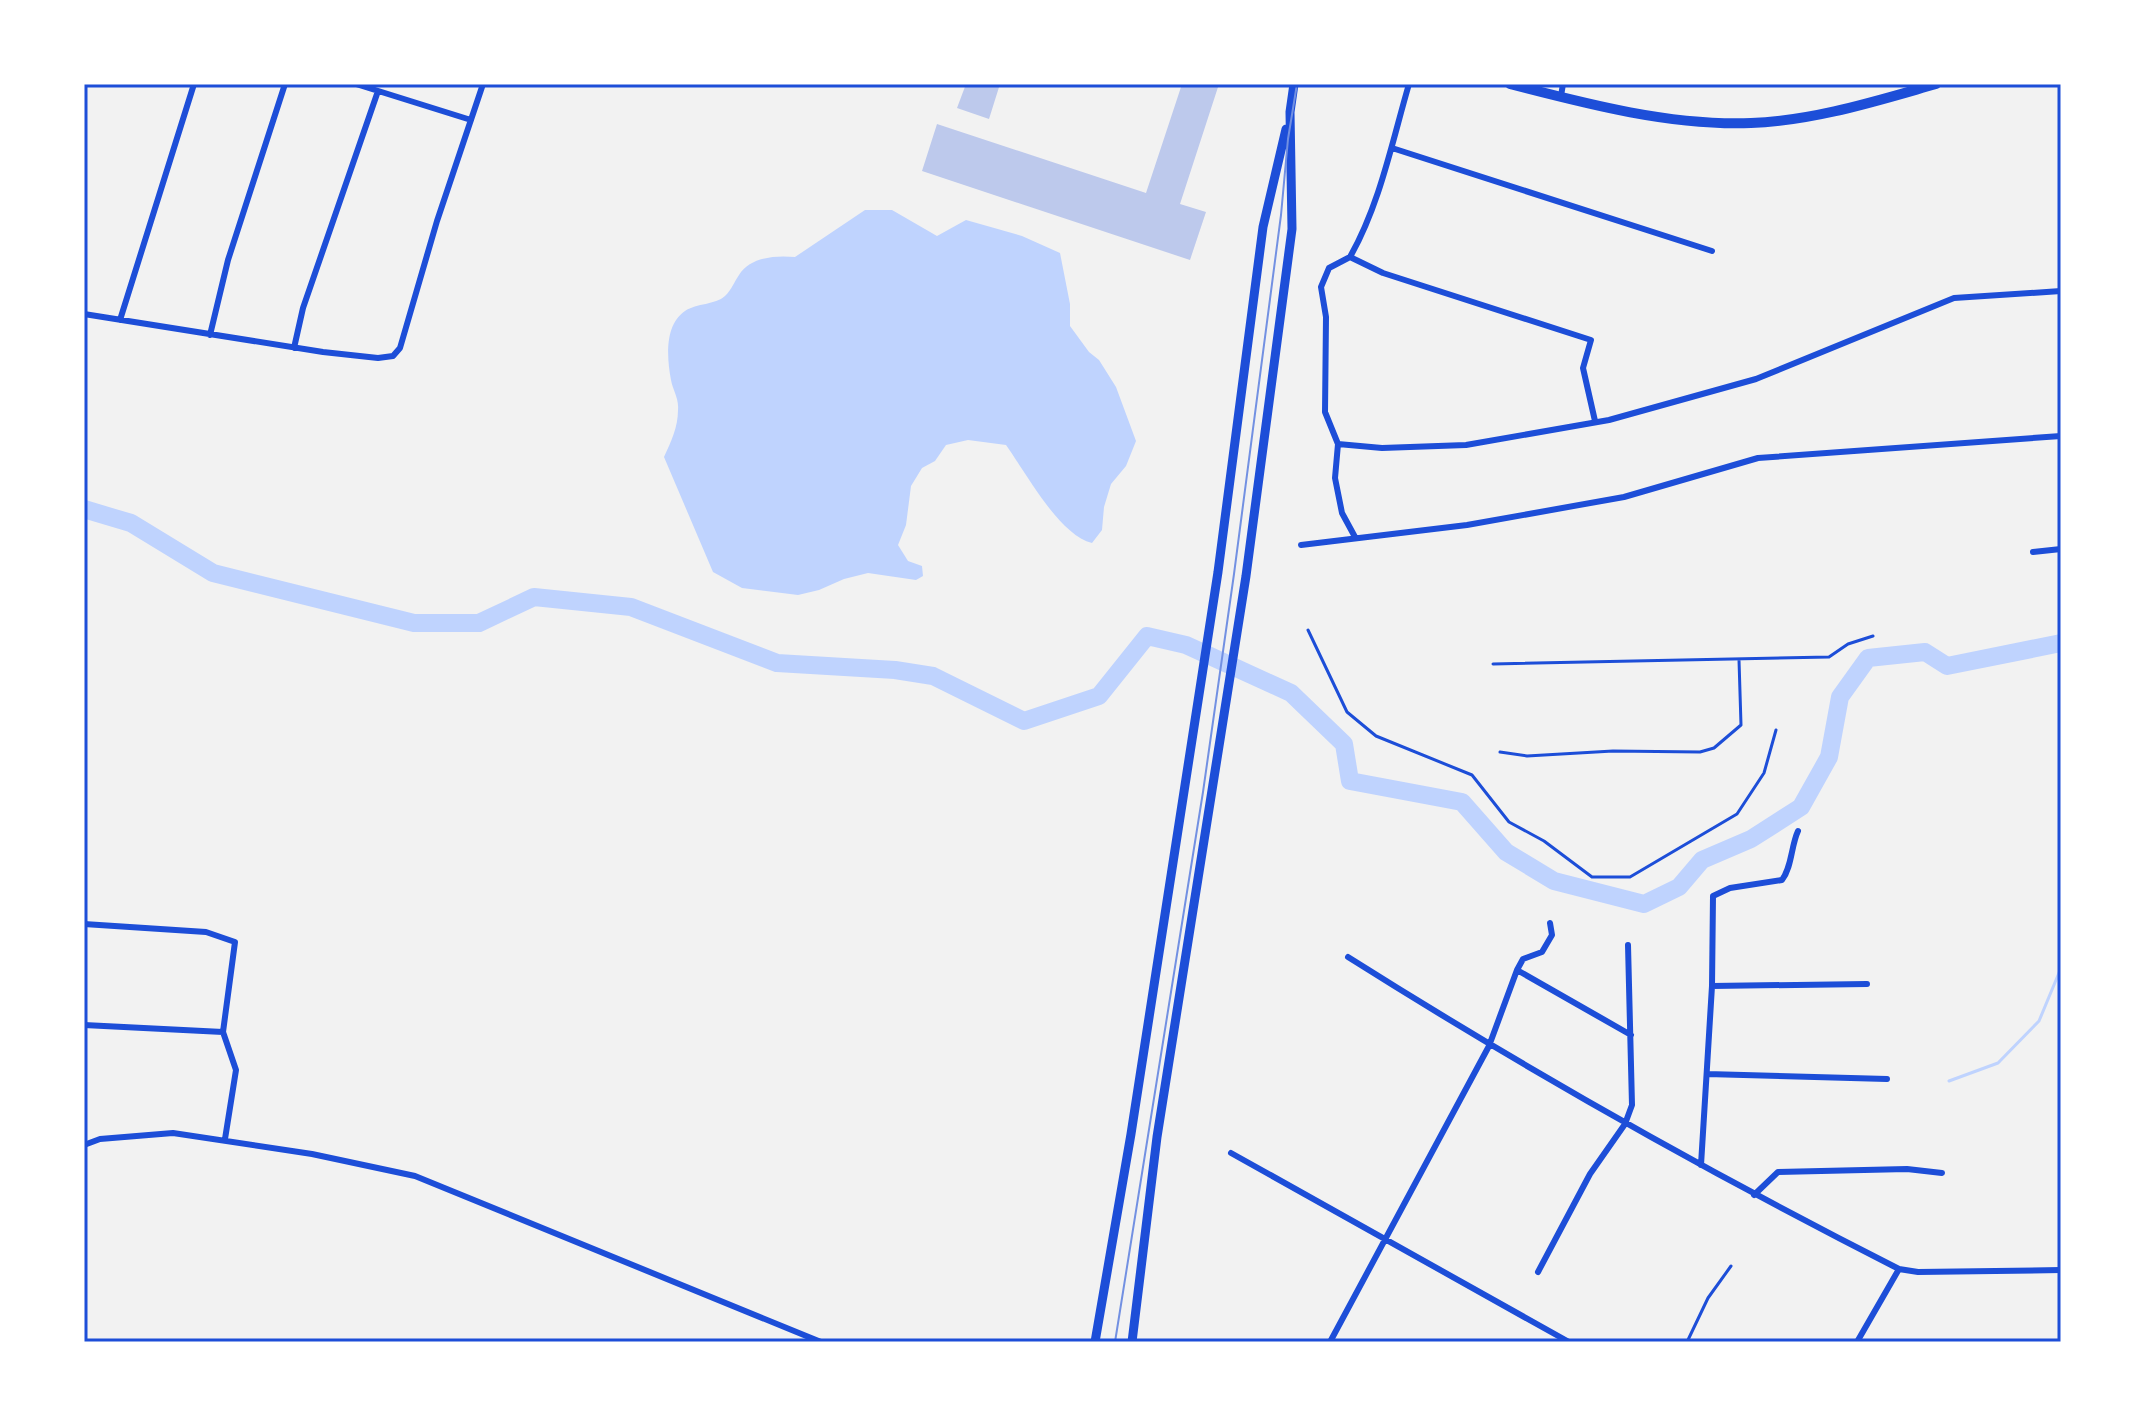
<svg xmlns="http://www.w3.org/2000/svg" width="2145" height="1426" font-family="'Roboto Condensed',sans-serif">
<rect width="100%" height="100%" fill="#f2f2f2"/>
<path fill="#bfd3fe" d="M865,210h27l45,26 29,-16 56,16 38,17 10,51v22l19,26 10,8 17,27 20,54 -10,25 -15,18 -7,23 -2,23 -10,13c-33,-8 -66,-70 -86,-98l-38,-5 -22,5 -11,16 -13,7 -11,18 -5,39 -8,20 10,16 14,5 1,10 -7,4 -48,-7 -24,6 -25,11 -21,5 -56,-7 -29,-16 -49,-115c7,-15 14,-30 14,-47 1,-12 -5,-19 -7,-30 -4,-21 -7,-55 14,-69 12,-8 30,-6 40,-15 7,-7 9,-14 14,-21 11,-18 37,-20 56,-18z"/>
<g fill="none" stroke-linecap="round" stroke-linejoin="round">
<path stroke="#bfd3fe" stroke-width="3" d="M1949,1081l49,-18 41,-42 22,-53"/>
<path stroke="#bfd3fe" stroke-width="18" d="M84,509l47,14 82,50 201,50h65l55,-26 97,10 146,56 118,7 38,6 91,45 75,-25 48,-60 39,9 105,48 53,51 6,37 112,21 44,50 48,29 90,23 35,-17 23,-27 49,-21 50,-32 28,-50 11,-60 28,-39 57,-6 22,14 114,-23"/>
</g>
<path fill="#bdc9ec" d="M966,84h34l-11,35 -32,-11z
M1182,84h37l-39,120 26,8 -16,48 -268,-89 15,-47 209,69z"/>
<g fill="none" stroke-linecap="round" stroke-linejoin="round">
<path stroke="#1d4ed8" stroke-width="3" d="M1308,630l39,82 29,24 96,39 37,47 35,19 48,36h38l107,-63 27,-41 12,-43
M1493,664l336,-7 19,-13 25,-8
M1500,752l27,4 86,-5 87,1 14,-4 27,-23 -2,-65
M1687,1342l21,-44 23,-32"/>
<path stroke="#1d4ed8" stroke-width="6" d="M356,84l115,36
M1561,96l2,-12
M1392,148l320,103
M1350,257l33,16 208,67 -8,28 12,53
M1350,257l-21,11 -8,19 5,30 -1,95 13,32 -3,34 7,35 13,24
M1350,257c30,-53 42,-115 59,-173
M84,314l239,38 55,6 15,-2 7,-8 37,-127 46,-137
M120,320l74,-236
M210,335l18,-75 57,-176
M294,348l9,-40 75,-217
M1338,444l44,4 84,-3 143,-25 147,-41 198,-81 107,-7
M1301,545l166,-20 157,-28 134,-39 303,-22
M2033,552l28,-3
M84,924l122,8 29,10 -12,90 13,38 -11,69
M1348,957c179,113 362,216 551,312l19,3 143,-2
M1517,970l114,65
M1712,986l155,-2
M84,1025l139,7
M1707,1074l180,5
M84,1145l16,-6 73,-6 139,21 103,22 406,166
M1231,1153l338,189
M1701,1165l11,-179 1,-90 17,-8 52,-8c10,-13 9,-34 16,-49
M1754,1195l24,-23 129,-3 35,4
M1538,1272l52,-98 35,-50 7,-19 -4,-160
M1330,1342l159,-296 28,-76 6,-11 19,-7 10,-17 -2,-12
M1857,1342l42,-73"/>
<path stroke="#1d4ed8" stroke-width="9" d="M1095,1342l36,-208 87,-562 45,-345 23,-98
M1132,1342l25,-205 89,-561 46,-347 -2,-117 4,-28"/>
<path stroke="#1d4ed8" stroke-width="10" d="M1510,84c77,20 161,42 241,39 62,-2 125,-22 185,-39"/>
<path stroke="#7290e2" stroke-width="2" d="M1115,1342l88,-550 31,-218 47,-359 7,-76 9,-55"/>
</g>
<rect width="2145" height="1426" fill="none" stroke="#ffffff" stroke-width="172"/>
<rect x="86" y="86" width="1973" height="1254" fill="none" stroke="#1d4ed8" stroke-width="3"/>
</svg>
